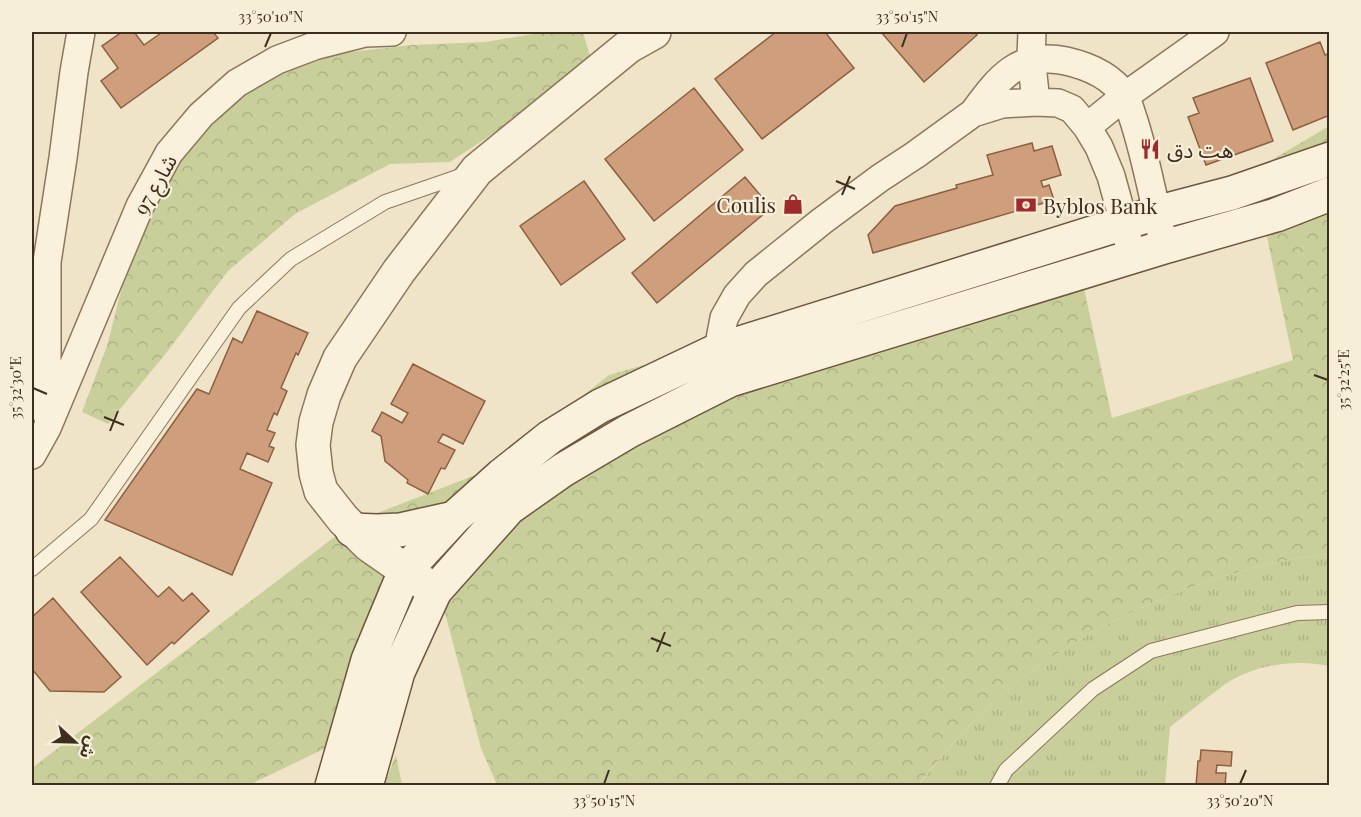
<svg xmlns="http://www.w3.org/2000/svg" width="1361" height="817" font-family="'Playfair Display','Noto Sans Arabic',serif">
<defs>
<pattern id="grass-tufts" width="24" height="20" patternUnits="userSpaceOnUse" patternTransform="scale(1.5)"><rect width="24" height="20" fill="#c9cf9b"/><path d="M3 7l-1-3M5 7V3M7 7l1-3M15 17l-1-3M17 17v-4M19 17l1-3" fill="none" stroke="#aeb285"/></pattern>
<pattern id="forest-crowns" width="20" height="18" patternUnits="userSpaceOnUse" patternTransform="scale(1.5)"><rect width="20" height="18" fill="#c9cf9b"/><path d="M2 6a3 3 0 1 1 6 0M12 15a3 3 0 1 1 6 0" fill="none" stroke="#aeb285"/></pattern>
</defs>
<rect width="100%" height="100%" fill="#f0e4c8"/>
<path fill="url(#grass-tufts)" d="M1329,554v112c-34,-7 -69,-2 -99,15 -8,5 -15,11 -23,17 -12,9 -24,19 -37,29l-5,58 -247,1c27,-34 54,-67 87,-94 86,-72 213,-126 324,-138z"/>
<path fill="url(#forest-crowns)" d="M545,32h38l8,28 -53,44 -88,58 -60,2 -95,50 -67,57 -61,81 -59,72 -26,-12 25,-66 16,-63 23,-67 36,-61 55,-54 42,-28 62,-20 71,-8 73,-3z
M1329,126v428c-111,12 -238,66 -324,138 -33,27 -60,60 -87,93h-421l-16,-37 -39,-146 -60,119 -133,64 -217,1v-18l322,-246 137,-53 118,-94 465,-133 38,176 181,-58 -40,-189z
M396,755l6,30h-18z"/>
<path fill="#cf9f7d" stroke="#8d5f41" stroke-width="1.5" d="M122,32h12l10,13 17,-12 -1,-1h53l5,6 -97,70 -20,-27 17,-13 -16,-22z
M776,32h49l29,36 -92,71 -47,-60z
M881,32h93l3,3 -53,47z
M1320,42l5,13 5,-2v62l-37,15 -27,-67z
M1250,78l23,63 -67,24 -18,-48 11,-4 -6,-15z
M694,88l49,62 -89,71 -49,-62z
M1032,143l2,8 18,-5 9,29 -20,6 2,6 6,-2 5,15 -181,53 -5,-18 27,-29 62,-18 -1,-3 37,-10 -6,-20z
M745,177l26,31 -114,95 -25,-30z
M584,181l41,58 -64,46 -41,-59z
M257,311l51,22 -10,22 -2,-2 -15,35 6,3 -10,24 -3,-2 -7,17 8,3 -6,13 5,2 -6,14 -21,-9 -7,16 32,14 -40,92 -127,-55 92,-131 12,5 24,-56 9,5z
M413,364l72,37 -22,43 -20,-10 -5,8 17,8 -10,19 -4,-1 -13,26 -21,-11 1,-3 -23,-19 -4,-25 -9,-5 10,-19 20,11 6,-10 -17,-9z
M120,557l38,40 11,-10 14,14 9,-8 17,18 -35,33 -2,-2 -25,23 -66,-73z
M53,598l68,79 -17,15 -54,-1 -18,-22v-52z
M1201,750l31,2 -1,14 -14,-1 -1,8h10l-1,13h-29l2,-25h2z"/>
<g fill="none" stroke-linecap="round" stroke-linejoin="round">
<g stroke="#8d765c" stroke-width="16">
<path id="service" d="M32,569l59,-50 148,-211 52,-49 94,-57 81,-28
M997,786l9,-16 87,-81 58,-38 146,-38 33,-1"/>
</g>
<g stroke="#8d765c" stroke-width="30">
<path id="minor" d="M1032,32l-1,24 5,46
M973,113c25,-34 45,-62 93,-52 22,5 45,15 58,34 5,7 7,18 10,26 13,41 21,84 30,126
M1087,127l38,-31 90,-64
M725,368l-7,-18 6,-32 13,-23 19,-21 66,-53 58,-43 35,-23 58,-42 29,-9 34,-2 22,1 14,6 15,18 12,20 12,29 13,47 8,35
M47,415v-153l16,-104 11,-86 7,-40
M32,455l15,-27 93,-222 29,-53 32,-38 36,-32 40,-23 37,-14 51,-13 27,-1"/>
</g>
<g stroke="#8d765c" stroke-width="36">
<path id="tertiary" d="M435,591l-66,-46 -26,-26 -22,-28 -5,-18 -3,-28 3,-23 8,-27 16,-37 59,-87 78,-101 152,-124 25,-14"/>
</g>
<g stroke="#6f573f" stroke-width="36">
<path id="secondary" d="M352,530l25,1 23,-1 54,-12
M332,786l36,-126 37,-89 49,-53 48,-43 48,-38 50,-31 118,-56 438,-137 76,-20 98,-34
M366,786l32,-114 37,-81 74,-83 54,-38 66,-39 101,-51 434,-133 112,-32 54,-21"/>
</g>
<use href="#service" stroke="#faf1dc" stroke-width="14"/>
<use href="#minor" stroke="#faf1dc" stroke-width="27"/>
<use href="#tertiary" stroke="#faf1dc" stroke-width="33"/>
<use href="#secondary" stroke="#faf1dc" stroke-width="33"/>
</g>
<path fill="none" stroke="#3d2e20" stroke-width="2" d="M265,47l6,-14M902,47l5,-14M836,181l19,8M842,195l8,-19M1314,375l14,5M33,388l14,6M104,417l20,8M110,431l8,-20M651,638l20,8M657,652l8,-20M604,784l5,-14M1240,784l6,-14"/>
<defs>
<g id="restaurant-bare" transform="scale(1.62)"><path d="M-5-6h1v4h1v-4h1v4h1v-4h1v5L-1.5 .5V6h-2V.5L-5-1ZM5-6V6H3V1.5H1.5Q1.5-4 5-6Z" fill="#9e2a2b" stroke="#f7eed8" stroke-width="2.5" paint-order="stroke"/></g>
<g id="shop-bare" transform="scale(1.62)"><path d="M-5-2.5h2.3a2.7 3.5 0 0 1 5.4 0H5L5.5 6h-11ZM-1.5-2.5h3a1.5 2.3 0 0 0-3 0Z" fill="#9e2a2b" stroke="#f7eed8" stroke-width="2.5" paint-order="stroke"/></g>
<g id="bank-bare" transform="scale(1.62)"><path d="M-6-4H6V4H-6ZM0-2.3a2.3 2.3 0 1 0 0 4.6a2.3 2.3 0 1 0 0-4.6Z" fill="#9e2a2b" stroke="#f7eed8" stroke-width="2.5" paint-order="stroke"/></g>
</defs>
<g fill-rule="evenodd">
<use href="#restaurant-bare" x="1150" y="149"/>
<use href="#shop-bare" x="793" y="204"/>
<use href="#bank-bare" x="1026" y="205"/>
</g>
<g text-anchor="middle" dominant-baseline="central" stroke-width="4.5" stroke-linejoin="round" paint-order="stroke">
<g font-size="21" fill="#3d2e20" stroke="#f7eed8" text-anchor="start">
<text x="1167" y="149">هت دق</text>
<text x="776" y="204" text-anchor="end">Coulis</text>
<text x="1043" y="205">Byblos Bank</text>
</g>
<g font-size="21" fill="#3d2e20" stroke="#f7eed8">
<text transform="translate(154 184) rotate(-61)">شارع 97</text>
</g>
</g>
<rect width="1361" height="817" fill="none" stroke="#f7eed8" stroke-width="66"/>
<g transform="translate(75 742) rotate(112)" stroke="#f7eed8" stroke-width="4.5" paint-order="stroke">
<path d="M0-4.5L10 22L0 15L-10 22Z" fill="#3d2e20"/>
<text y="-9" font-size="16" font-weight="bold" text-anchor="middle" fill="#3d2e20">ش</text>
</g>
<rect x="33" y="33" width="1295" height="751" fill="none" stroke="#3d2e20" stroke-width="2"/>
<g font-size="15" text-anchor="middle" fill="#3d2e20">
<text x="271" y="22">33°50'10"N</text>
<text x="907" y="22">33°50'15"N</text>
<text transform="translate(1344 380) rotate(-90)" y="5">35°32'25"E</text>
<text transform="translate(16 388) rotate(-90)" y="5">35°32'30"E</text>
<text x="604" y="806">33°50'15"N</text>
<text x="1240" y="806">33°50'20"N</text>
</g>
</svg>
